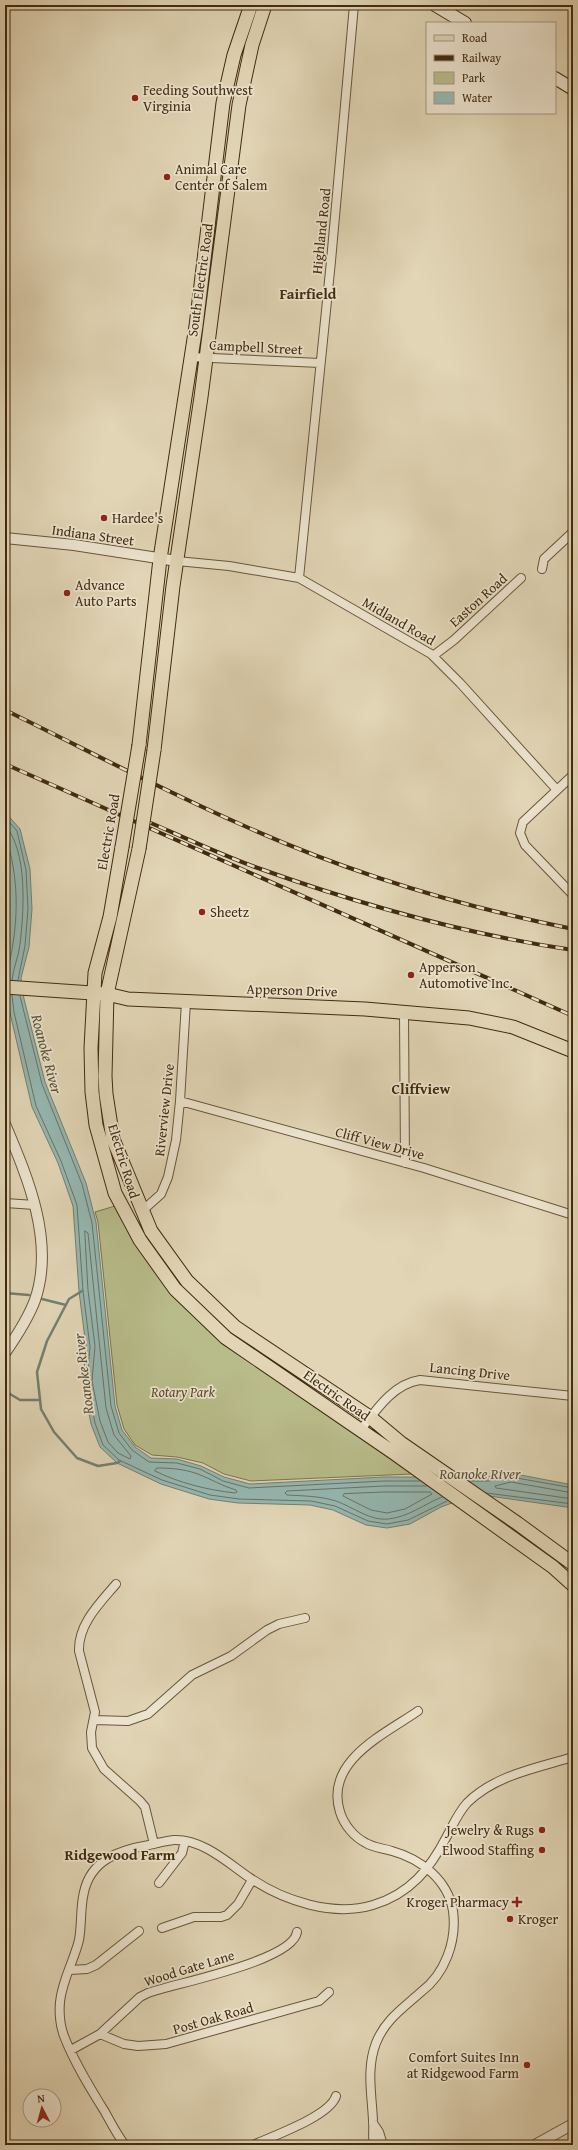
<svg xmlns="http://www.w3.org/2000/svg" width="578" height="2150" font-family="'Gentium Book Plus',serif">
<rect width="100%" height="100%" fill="#e1d5b5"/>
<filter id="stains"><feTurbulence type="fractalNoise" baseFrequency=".005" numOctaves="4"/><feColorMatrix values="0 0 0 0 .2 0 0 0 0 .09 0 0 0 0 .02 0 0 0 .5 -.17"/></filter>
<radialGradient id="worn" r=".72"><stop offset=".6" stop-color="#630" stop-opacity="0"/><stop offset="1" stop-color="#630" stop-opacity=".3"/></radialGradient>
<path fill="#b8bc8a" stroke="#7c744c" d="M115,1206l31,54 31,39 125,98 110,77 -161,7 -27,-7 -21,-11 -26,-6 -25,-2 -17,-10 -11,-16 -7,-24 -19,-183 -3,-10z"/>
<path fill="#95b8b3" stroke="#738071" d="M5,812l15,17 10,40 2,40 -3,38 -8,31 3,21 21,83 41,101 10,39 19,184 7,24 13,17 16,11 26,1 24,7 23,11 26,7 134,-7h104l22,-4 63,12v23l-84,-12 -29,4 -19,7 -31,17 -23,4 -21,-3 -33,-15 -23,-5 -72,-2 -29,-4 -48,-15 -44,-21 -17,-16 -9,-23 -8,-43 3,-34 -7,-56 -6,-85 -15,-43 -26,-56 -22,-94 -5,-45z"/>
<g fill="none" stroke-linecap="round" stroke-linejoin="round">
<path stroke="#6b7261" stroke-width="1" d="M5,817l12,14 9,39 2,39 -3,37 -7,34
M5,825c23,26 19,86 15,119 -1,12 -7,24 -8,36
M5,834c3,5 4,12 5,18 10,40 7,81 -3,121l-2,1
M12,995l2,17 22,94 25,55 16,44 6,86 7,56 -3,34 8,42 8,22 16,15 43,20 48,15 29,4 72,2 24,5 33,15 19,3 21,-4 39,-19
M20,996l22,88 40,100 10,39 19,183 8,27 13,17 17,12 28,1 23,6 23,12 26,7 135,-7h36
M85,1231l3,2 18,175 8,27 17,21 -1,3 -12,-6 -10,-11 -8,-21 -8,-40 3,-35 -7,-56z
M157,1468c14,0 27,1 41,6 13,5 24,12 38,16l1,2 -2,1c-27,-3 -56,-10 -80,-22z
M469,1481h20l22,-4 62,11
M427,1486h-43l-97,5 -2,2 2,2c17,1 33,1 49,6 17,6 34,20 52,18 21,-2 36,-15 54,-22
M384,1492h46l2,2 -27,15 -18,4 -16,-3 -28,-14 1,-2z
M486,1493l87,11
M573,1493l-62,-11 -16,4 1,2 77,11"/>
<path stroke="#738071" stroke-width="2.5" d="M82,1291l-13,8 -22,42 -10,31 4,37 13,23 23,26 21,8 19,-3 3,-2
M5,1293l24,2
M42,1299l24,6
M5,1391l15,9h19"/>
<g stroke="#695638" stroke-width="10">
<path id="minor" d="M190,357l130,6
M177,561l52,5 70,12 132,76 29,29 97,107
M542,569l2,-10 29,-27
M299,578l32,-317 23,-256
M433,656l21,-16 67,-62
M573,775l-50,47 -3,11 5,12 48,50
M404,1012l1,151
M180,1101l244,67 149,47
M5,1203l30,2
M142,1211l19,-17 7,-17 8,-37 4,-39 6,-99
M360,1431c16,-21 33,-47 60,-51l153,16
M116,1584c-16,19 -38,40 -37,67l16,61 -4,20 1,16 12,21 36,32 5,6 9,37
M94,1720l34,1 20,-7 44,-39 39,-19 36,-26 12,-6 26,-6
M159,1883l23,-30 3,-12
M162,1928l32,-11h27l6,-2 11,-11 14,-24
M70,1970l17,-1 9,-4 43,-34
M100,2034l24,10 14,2 28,-2 153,-43 10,-9
M71,2050l29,-16 40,-37 8,-4c28,-10 145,-32 149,-61
M373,2123l6,9 4,13
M125,2145c-8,-10 -14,-22 -20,-33 -15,-24 -31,-50 -41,-76 -4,-11 -5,-23 -4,-34 2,-22 14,-41 19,-62 3,-16 1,-32 5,-48 7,-32 35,-42 65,-47 8,-2 17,-4 25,-5 29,-1 54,23 76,38 34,23 83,39 123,27 37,-11 57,-36 74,-69 6,-11 11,-23 20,-33 28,-28 70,-35 106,-46
M253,2145c20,-9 77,-29 83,-49
M374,2145c-2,-8 0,-16 -1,-24 -1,-26 -7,-52 3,-78 9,-23 27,-35 45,-51 24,-18 36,-51 32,-81 -5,-31 -32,-52 -61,-60 -9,-3 -18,-3 -26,-8 -12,-6 -22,-18 -26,-31 -16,-51 45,-78 78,-101"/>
</g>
<g stroke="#695638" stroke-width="12">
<path id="tertiary" d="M5,538l69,7 103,16
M5,1124c23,54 50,118 30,176 -7,19 -19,37 -30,53
M535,2145l38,-21"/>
</g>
<g stroke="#412b0f" stroke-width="14">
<path id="secondary" d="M435,5l30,18
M555,78l18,11"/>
</g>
<g stroke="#412b0f" stroke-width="15">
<path id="primary" d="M139,745l21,-186 36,-233 27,-223 11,-48 17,-50
M154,750l19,-164 28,-189 38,-292 13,-60 13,-40
M122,847l-12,70 -15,56 -4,75 1,44 4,33 19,68 25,47 35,49 51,49 168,115 159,114 20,18
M139,849l-32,145 -2,82 1,18 7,45 38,92 36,50 48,46 136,91 30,25 116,80 56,41
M5,987l102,7 21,5 237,10 104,9 44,9 60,24"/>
</g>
<use href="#minor" stroke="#ece4cf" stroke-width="8"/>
<use href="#tertiary" stroke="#ece4cf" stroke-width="10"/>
<use href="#secondary" stroke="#ece4cf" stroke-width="12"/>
<use href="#primary" stroke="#e1d5b5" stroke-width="13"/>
<g stroke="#412b0f" stroke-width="4">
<path id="rail" d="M5,710c78,38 155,79 235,114 106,48 219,82 333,105
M5,764l568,252
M144,820c37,16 73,33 111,47 103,37 209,67 318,83"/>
</g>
<use href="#rail" stroke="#ece4cf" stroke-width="2.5" stroke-dasharray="8" stroke-linecap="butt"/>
<g stroke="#412b0f" stroke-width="15" stroke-linecap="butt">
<path id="primary-bridge" d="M122,847l17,-102
M139,849l15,-99"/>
</g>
<use href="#primary-bridge" stroke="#e1d5b5" stroke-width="13"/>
</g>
<g fill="#8f2418" stroke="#ece4cf" stroke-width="1.5">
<circle cx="135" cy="98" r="4"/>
<circle cx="167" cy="177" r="4"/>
<circle cx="104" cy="518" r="4"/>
<circle cx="67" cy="593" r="4"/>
<circle cx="202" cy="912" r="4"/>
<circle cx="411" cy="975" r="4"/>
<circle cx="542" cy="1830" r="4"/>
<circle cx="542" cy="1850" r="4"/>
<path d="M515 1896h4v4h4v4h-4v4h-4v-4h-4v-4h4z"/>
<circle cx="510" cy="1919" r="4"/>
<circle cx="527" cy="2065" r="4"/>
</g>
<g text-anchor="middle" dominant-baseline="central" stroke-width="3.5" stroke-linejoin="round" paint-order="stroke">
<g font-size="14" fill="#412b0f" stroke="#ece4cf" text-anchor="start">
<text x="143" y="90">Feeding Southwest<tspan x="143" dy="16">Virginia</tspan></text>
<text x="175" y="169">Animal Care<tspan x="175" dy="16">Center of Salem</tspan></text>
<text x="112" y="518">Hardee's</text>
<text x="75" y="585">Advance<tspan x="75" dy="16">Auto Parts</tspan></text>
<text x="210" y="912">Sheetz</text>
<text x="419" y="967">Apperson<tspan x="419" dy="16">Automotive Inc.</tspan></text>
<text x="534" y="1830" text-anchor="end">Jewelry &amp; Rugs</text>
<text x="534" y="1850" text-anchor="end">Elwood Staffing</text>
<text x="509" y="1902" text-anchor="end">Kroger Pharmacy</text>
<text x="518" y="1919">Kroger</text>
<text x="519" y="2057" text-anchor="end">Comfort Suites Inn<tspan x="519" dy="16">at Ridgewood Farm</tspan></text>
</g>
<g font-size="14" fill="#412b0f" stroke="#ece4cf">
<text transform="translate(321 231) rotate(-84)">Highland Road</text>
<text transform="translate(200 280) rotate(-82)">South Electric Road</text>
<text transform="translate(256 347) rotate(3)">Campbell Street</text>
<text transform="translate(93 535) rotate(8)">Indiana Street</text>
<text transform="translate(478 600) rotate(-42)">Easton Road</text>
<text transform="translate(399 621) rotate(30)">Midland Road</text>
<text transform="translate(108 832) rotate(-80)">Electric Road</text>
<text transform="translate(292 990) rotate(2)">Apperson Drive</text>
<text transform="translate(164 1110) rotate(-84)">Riverview Drive</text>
<text transform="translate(380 1143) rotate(15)">Cliff View Drive</text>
<text transform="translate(124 1161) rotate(73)">Electric Road</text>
<text transform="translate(470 1371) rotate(6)">Lancing Drive</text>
<text transform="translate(337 1395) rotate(35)">Electric Road</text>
<text transform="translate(189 1968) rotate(-17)">Wood Gate Lane</text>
<text transform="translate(213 2018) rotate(-16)">Post Oak Road</text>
</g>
<g font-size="14" font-style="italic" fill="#594828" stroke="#ece4cf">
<text x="183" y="1392">Rotary Park</text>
</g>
<g font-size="15" font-weight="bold" fill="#412b0f" stroke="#ece4cf">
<text x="308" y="293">Fairfield</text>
<text x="421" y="1088">Cliffview</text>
<text x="120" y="1854">Ridgewood Farm</text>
</g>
<g font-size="15" font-style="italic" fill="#564e38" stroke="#ece4cf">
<text transform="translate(47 1054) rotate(75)">Roanoke River</text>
<text transform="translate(83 1374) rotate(-97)">Roanoke River</text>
<text x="480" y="1473">Roanoke River</text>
</g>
</g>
<rect width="578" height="2150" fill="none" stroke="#e1d5b5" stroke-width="20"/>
<rect x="6" y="6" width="566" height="2138" fill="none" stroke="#412b0f" stroke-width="2"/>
<rect x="10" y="10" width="558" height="2130" fill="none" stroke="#412b0f"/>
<rect x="426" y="22" width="130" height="92" fill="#ece4cf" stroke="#a89a82"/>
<rect x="434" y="35" width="20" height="6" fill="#e1d5b5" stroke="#a89a82"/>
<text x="462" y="42" font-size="12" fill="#412b0f">Road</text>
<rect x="434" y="55" width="20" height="6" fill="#412b0f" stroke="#a89a82"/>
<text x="462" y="62" font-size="12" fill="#412b0f">Railway</text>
<rect x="434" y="72" width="20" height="12" fill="#b8bc8a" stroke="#a89a82"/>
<text x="462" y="82" font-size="12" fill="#412b0f">Park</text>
<rect x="434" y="92" width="20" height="12" fill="#95b8b3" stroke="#a89a82"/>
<text x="462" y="102" font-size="12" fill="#412b0f">Water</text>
<g transform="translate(42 2108) rotate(354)"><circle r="19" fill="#ece4cf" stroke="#a89a82"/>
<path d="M0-3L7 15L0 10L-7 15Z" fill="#8f2418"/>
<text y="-6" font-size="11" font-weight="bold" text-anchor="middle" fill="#412b0f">N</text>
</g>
<rect width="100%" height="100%" filter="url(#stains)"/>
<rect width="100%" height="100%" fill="url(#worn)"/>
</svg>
